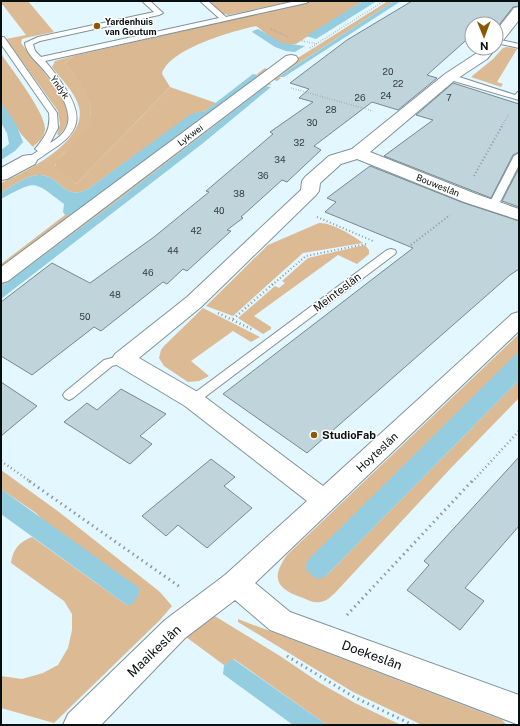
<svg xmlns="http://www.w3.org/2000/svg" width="520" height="726" font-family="'Public Sans',sans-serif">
<rect width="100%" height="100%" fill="#e2f7ff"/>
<path fill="#dcba94" d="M1,1h27l26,31 -29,6 -3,1 -1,4c11,15 48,56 47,73 0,8 -4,14 -9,19h-2l3,-11 -2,-13 -52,-72 20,-4 -23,-30h-2z
M209,1h84l-65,14 -6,-2z
M388,1h6l-101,66 -15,10 3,1 -4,3 -8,-3 16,-12z
M507,47l10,2 -20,33 6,2 -2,3 -30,-10 22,-18 10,-11z
M73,56l-8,7c23,28 40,50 9,81 -6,6 -16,13 -19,21l21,19 94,-97 46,16 -11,8 -14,4 -103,74c-26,13 -27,-15 -50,-14 -13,1 -26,12 -37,17v-9c25,-11 87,-42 78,-76 -4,-15 -18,-28 -27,-40l3,-6z
M265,68l3,2 -267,202v-8l64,-49h7l186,-140 -1,-1z
M264,82l8,2 -6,2 -149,115 -116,86v-6z
M319,223c12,-1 35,13 44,20l-60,10 -70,63 -27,-10 62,-61z
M365,245l4,5v4l-12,10 -19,-9 -84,61 17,11v2l-8,5 -25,-16 37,-32 4,2 6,-5 -3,-2 26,-23z
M203,308l57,29 -9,5 -18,-11 -42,30 18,15 -10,5 -11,1 -24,-16 -5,-8 2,-8 3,-4z
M519,334v17l-194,226 194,-197v18l-68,70 -117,126c-3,2 -6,6 -10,7 -8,3 -14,0 -21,-3 -26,-9 -33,-19 -16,-43z
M1,470l58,42 101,80 12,14 -12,14 -106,103 -53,-15v-32l21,3 21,-6 15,-8 10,-17 4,-18v-16l-8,-13 -53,-38c2,-14 8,-21 21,-26l96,69 -92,-93 -35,-24z
M213,615l67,41 40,27 35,20 46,22h-74l-93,-66 -10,6 -38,-28z
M238,619l264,101 5,5h-85l-69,-33 -115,-70z"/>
<path fill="#dab892" d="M316,1h47l-67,43c-15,4 -29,-10 -40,-18 -23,5 -88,23 -94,48l8,13 -94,97 -20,-17 -1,-5c42,-40 49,-51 10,-99l8,-7z
M1,54c10,14 45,60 44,75 0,8 -7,13 -12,18l-12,-13 -20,-32z"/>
<path fill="#94cde0" d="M363,1h14l-61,38 -10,-3z
M394,1h7l-117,76h-6z
M258,29l24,14 23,3 -10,6 -9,-1 -11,-4 -23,-15 1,-1z
M253,74l5,1v2l-186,138h-7l-2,-3 1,-8c-32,-24 -27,-24 -63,-5v-7c11,-5 24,-16 37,-17 23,-1 24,27 50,14l103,-75 14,-3z
M266,86l5,1 -69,57 -201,155v-12l116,-86z
M1,102l15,22 7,18 -8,9 -14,9v-10l8,-6 -2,-11 -6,-10z
M519,351v29l-194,197 -9,2 -10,-10 1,-8z
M1,489l138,99c0,9 -3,14 -11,18l-127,-92z
M233,659l94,66h-34l-70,-51 1,-9z"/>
<path fill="#bfd4db" stroke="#768990" d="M412,1h107v5l-6,1 -17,22v-5h-24v11l-45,40 10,3 -39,32 -26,-8 -58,44 7,4 -34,32 -5,-2 -41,37 2,1 -16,12 4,1 -44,40 -4,-2 -16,15 -4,-2 -62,49 -7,-4 -62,48 -31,-19v-54l51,-39 38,20 64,-46 55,-45 -3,-1 67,-57 -3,-2 43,-30 -14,-4 10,-9 -19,-6 57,-43z
M453,83l66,21v48l-6,3 -22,43 -107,-42 49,-36 -17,-5z
M370,166l94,37 55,18v48l-9,6 -203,178 -84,-59 190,-146 -88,-36 11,-10 -9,-4z
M519,168v39l-17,-6z
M1,382l36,24 -36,30z
M121,389l45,25 -26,22 12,8 -22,20 -66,-42 23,-19 10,7z
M519,457v69l-54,62 19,13 -24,29 -53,-40 22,-25 -5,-4z
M211,459l24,18 -11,9 28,22 -45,40 -29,-23 -12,11 -24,-20z"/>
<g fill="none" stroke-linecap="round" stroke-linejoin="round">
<g stroke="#80939a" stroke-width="2">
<path id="service" d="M142,1h8l13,12 -4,2 -119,26 -7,3 2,7 6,6 178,-39 -19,-17h8l18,16 70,-16h14l-4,2 -261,58c8,9 14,18 20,27 19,29 15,45 -15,63 -6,4 -16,13 -24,11l-2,-2 14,-9 -3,-2c10,-12 16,-20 14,-36l-48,-69v-7h3l53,76 1,15 -8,15c7,-4 14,-9 17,-17 7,-17 -14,-46 -25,-58 -6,-7 -16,-15 -17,-25l13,-6 116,-25z
M496,39l23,5v4l-23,-5z
M447,75h6l62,20 4,-4v9l-72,-21z
M519,153v12l-21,41 -5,3 -3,-1 -2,-2 26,-50z
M391,249l4,1 1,2 -1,2 -198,149 -4,2 -4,-2 -2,-3 2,-3 198,-147z
M123,355l4,1 2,3 -2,3 -15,4 -39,32 -4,2 -4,-2 -2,-3 2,-3 39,-32z"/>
</g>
<g stroke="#80939a" stroke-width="2">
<path id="minor" d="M519,7v13l-18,23 -5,1v-13l18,-23z
M481,48h15l-9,11 -32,21 -85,72 106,42 43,15v11l-55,-18 -107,-43 -16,5 -21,19 -1,8 -3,4 -115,112 -62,51 62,36 122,92 189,-172 7,-2v19l-264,252 35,29 229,83v30l-249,-95 -35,-30 -50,38 -84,87h-38l5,-11 97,-94 60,-45 82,-74 -122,-95 -70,-42 -3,-5 3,-5 72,-57 114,-107 1,-9 3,-4 24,-21 23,-7 93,-75 32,-21z
M291,55l5,1 2,3 -2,3 -288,219 -7,2v-16l285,-211z
M29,155l6,1 2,4 -2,4 -28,15 -6,1v-12l22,-12z"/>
</g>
<path stroke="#89999e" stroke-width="1.5" stroke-dasharray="0.5 2" stroke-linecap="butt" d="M271,29l17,8
M302,41l15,3
M310,48l74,-47
M291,88l82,23
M501,127l8,-13"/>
<path stroke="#89999e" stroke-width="2" stroke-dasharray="1 2.5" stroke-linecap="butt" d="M474,176l28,-50
M317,217l56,24
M411,245l39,-30
M272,285l34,-29 60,-12"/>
<path stroke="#89999e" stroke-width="2.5" stroke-dasharray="1 3" stroke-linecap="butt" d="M218,313l35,17
M233,319l40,-35
M1,461l30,21
M472,482l47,-51"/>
<path stroke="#89999e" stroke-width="3" stroke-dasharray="1.5 4" stroke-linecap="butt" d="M29,481l151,106
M347,615l125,-134
M287,656l67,41 59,28"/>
<use href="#service" fill="#fff" fill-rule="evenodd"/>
<use href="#minor" fill="#fff" fill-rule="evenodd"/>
</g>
<g fill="#8b5804" stroke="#fff" stroke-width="1.5">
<circle cx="97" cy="26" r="4"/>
<circle cx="314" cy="435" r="4"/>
</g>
<g text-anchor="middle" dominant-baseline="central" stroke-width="3" stroke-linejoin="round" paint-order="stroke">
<g font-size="9" font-weight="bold" fill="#080f11" stroke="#fff" text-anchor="start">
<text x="105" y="21">Yardenhuis<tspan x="105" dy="10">van Goutum</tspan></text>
</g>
<g font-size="9" fill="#364044">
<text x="388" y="71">20</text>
<text x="398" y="83">22</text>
<text x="386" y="95">24</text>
<text x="360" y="97">26</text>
<text x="449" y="97">7</text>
<text x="331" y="109">28</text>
<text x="312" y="122">30</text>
<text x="299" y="142">32</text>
<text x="280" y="159">34</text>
<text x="263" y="175">36</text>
<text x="239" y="193">38</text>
<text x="219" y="210">40</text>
<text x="196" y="230">42</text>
<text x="173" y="250">44</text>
<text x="148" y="272">46</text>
<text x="115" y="294">48</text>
<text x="85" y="316">50</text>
</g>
<g font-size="9" fill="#080f11" stroke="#fff">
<text transform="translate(60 87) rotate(55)">Yndyk</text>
<text transform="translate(190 135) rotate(-37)">Lykwei</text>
<text transform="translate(438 185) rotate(22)">Bouweslân</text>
</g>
<g font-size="11" fill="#080f11" stroke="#fff">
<text transform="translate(337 292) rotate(-37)">Meinteslân</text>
<text transform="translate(377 452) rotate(-43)">Hoyteslân</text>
</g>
<g font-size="11" font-weight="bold" fill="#080f11" stroke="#fff" text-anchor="start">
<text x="322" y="435">StudioFab</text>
</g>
<g font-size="13" fill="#080f11" stroke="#fff">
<text transform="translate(154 651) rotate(-44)">Maaikeslân</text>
<text transform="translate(372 655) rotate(20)">Doekeslân</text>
</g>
</g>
<rect width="520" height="726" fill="none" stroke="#080f11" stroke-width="4"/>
<g transform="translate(484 36) rotate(179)"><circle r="19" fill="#ffffff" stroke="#9c9fa0"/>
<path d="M0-3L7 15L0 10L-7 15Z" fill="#8b5804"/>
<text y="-6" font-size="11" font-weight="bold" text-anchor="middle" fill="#080f11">N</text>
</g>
</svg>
